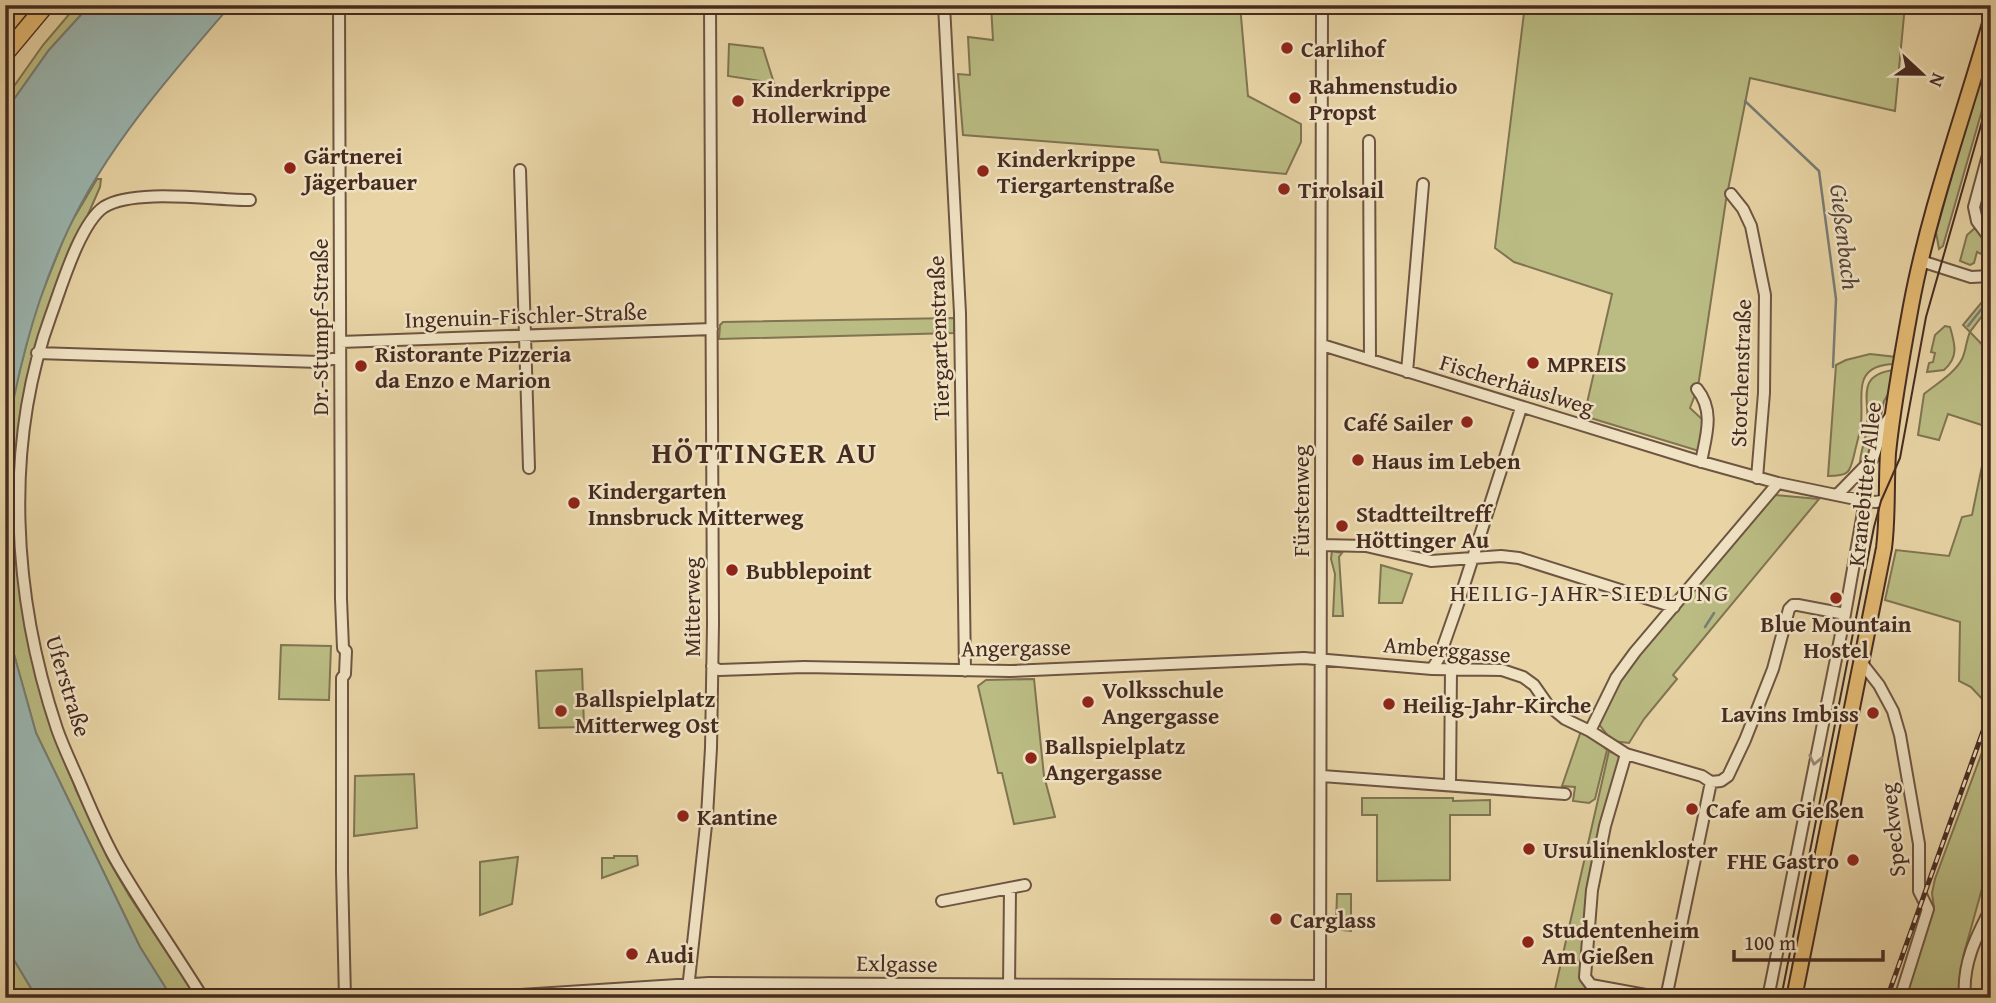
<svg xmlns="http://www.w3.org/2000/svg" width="1996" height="1003" font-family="'Gentium Book Plus',serif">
<rect width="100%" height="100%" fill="#e8d4a5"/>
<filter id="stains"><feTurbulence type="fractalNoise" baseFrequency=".00286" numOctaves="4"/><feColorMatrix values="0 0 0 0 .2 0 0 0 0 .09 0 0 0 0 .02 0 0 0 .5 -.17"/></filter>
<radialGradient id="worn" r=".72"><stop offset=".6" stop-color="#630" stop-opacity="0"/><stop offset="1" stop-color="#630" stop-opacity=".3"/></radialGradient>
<path fill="#babc83" stroke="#807452" stroke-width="2" d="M77,5h13l-41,45 -44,62v-13l38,-54z
M991,5h249l8,91 53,28v18l-15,32 -125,-12 -3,-12 -195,-15 -5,-61 12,1 -2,-38 25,3z
M1525,5h380l-10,106 -145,-33 -24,122 -28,187 -8,21 14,13 -5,30 -115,-35 28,-122 -98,-32 -19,-14z
M1991,39v40l-48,167 -4,3 -3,-17z
M729,44l34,4 11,35 -46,-7z
M97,179h4l-1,8c-25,59 -56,119 -70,182l-15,138 31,200 30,83 32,69 22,38 67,101h-25l-32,-51 -104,-214 -28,-100 -3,-30v-153l8,-53 22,-86 33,-83z
M1975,228l16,18v20h-5l2,-9 -11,-5 -3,11 -4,2 -10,-4 7,-26z
M1991,291v13l-21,28 21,22v74l-43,-14 -9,26 -21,-5 6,-41c12,-10 31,-21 38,-35 4,-8 4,-18 8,-27l-7,-7z
M954,318v15l-235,6 1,-14 3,-3z
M1945,326l5,1c5,17 9,30 -6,43l-17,2 2,-9 4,-1 2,-9 -4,-1 4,-17z
M1870,354l26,3 -1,7c-44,1 -31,31 -34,60 -1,9 -4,18 -6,27 -5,20 -4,25 -27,25l8,-111 10,-5z
M1893,370l-2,19 -7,12 -10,49 -14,16c-1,-13 6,-25 7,-39 3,-28 -12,-51 26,-57z
M1991,454v238l-5,11 -15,-16 -12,-6 1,-59 -75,-22 11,-50 53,6 13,-39 10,-2 10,-49z
M1775,495l44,4 -146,176 4,4 -33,40 -15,24 -17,-2 -17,-22 21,-41z
M1332,551l10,2 -3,4 4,59h-10l2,-42 -4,-15z
M1381,565l31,9 -10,29h-23z
M281,645l50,1 -2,54 -50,-1z
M582,669l2,58 -45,1 -3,-57z
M1034,679l10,97 11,41 -41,7 -12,-51h-4l-20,-87 8,-6z
M1581,731l14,7 12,12 -12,49 -6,4 -16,-2 2,-14 -13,-1z
M1984,747l7,28v64l-8,46 -20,72 -1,41h-57l29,-90 -2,-15 3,-14z
M1609,751l14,6 -31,133 -5,92 -4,16h-30z
M414,774l3,54 -63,8 1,-60z
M1362,798h91v3l37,-1v15h-40v65l-73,1v-66h-15z
M614,856h23l1,9 -36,13v-20h12z
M518,857l-6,47 -32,11v-53z
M1337,894h14v37l-9,-1 -6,-6z
M5,945l32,53h-32z"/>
<path fill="#9ab6b0" stroke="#787e77" stroke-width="2" d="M90,5h141c-59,68 -125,143 -163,225 -33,70 -52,144 -63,220v-338l44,-62z
M5,603l3,30 28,100 104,214 32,51h-135l-32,-53z"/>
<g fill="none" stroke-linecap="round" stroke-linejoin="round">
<path stroke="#787e77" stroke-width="2.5" d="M1745,101l74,70 17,128 -3,68
M1968,326l23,-29
M1705,627l9,-14"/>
<g stroke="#6e5542" stroke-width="14">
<path id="minor" d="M339,5l2,594 2,49 3,3 -1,23 -3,4v194l3,126
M944,5l16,308 5,358
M1369,141l1,218
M1991,144l-17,63 3,14 14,19
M520,170l9,298
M1731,194l12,15 8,17 14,69 -1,98 -7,85
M1921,261l50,16 20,-1
M340,342l372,-13
M1322,345l373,115 83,23 87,18 11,1 10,-2
M37,353l283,9 20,-5
M1407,372l16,-188
M1697,389c18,22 9,47 4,73
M1838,494l35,-36 10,-31 9,-13
M1321,545l45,1 65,15 70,-5 18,2 155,49
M1861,662l18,23 14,26 7,24 19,109v47l9,18 -28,89
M712,666l7,4 85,-3 206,4 294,-13 128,11 70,1 21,7 11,8 14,20 17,14 25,12 36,23
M1432,669l7,-11 19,-54 63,-196
M1590,731l26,-53 19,-26 143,-169
M1322,776l243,18
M1450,784l1,-114
M942,901l83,-16
M1009,986l1,-97
M203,998c-28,-45 -58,-88 -85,-134 -14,-24 -25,-50 -36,-76 -8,-19 -18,-39 -25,-59 -44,-131 -54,-283 -6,-414 10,-27 29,-92 53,-108 30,-19 109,-7 146,-7
M474,998l235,-15 611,3
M687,998l20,-182 4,-68 2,-124 -3,-619
M1320,998l2,-993
M1662,998l-71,-13 -6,-8 7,-87 13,-64 21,-72 76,22 9,6
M1666,998l45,-216 10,-1 7,-5 17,-36 28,-71 16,-60 4,-4h5l47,9
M1768,998l77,-384 20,-113
M1965,998c-3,-34 11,-61 26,-90"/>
</g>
<g stroke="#462b21" stroke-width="18">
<path id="major" d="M1794,998l90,-450c4,-31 2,-63 4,-95 5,-49 14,-98 23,-147 18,-97 53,-191 80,-286"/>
</g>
<g stroke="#462b21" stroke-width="19">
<path id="highway" d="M5,6l1,-1
M5,27l18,-22
M5,54l41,-49"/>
</g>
<use href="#minor" stroke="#f0e3c4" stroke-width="10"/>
<use href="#major" stroke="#e4ba72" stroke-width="14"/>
<use href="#highway" stroke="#e4ba72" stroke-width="16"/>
<path stroke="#462b21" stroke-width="2" d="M1781,998l93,-471 7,-26 19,-43 26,-141 65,-227"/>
<g stroke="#462b21" stroke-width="5">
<path id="rail" d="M1887,998l104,-289"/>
</g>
<use href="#rail" stroke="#f0e3c4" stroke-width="2.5" stroke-dasharray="8" stroke-linecap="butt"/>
</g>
<defs><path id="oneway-chevron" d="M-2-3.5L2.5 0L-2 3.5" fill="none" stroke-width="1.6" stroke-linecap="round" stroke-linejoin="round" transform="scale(1.75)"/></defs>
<use stroke="#9b8772" href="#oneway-chevron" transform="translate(1815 760) rotate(102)"/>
<g fill="#8f2418" stroke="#f0e3c4" stroke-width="2.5">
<circle cx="1287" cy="48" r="7"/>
<circle cx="1295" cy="98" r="7"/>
<circle cx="738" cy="101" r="7"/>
<circle cx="290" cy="168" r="7"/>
<circle cx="983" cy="171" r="7"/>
<circle cx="1284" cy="189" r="7"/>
<circle cx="1533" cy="363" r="7"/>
<circle cx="361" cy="366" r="7"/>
<circle cx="1467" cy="422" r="7"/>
<circle cx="1358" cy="460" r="7"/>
<circle cx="574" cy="503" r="7"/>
<circle cx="1342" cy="526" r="7"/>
<circle cx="732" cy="570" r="7"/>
<circle cx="1836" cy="598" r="7"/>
<circle cx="1088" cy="702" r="7"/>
<circle cx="1389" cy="704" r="7"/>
<circle cx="561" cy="711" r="7"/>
<circle cx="1873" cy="713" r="7"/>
<circle cx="1031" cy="758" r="7"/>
<circle cx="1692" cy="809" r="7"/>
<circle cx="683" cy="816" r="7"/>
<circle cx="1529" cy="849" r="7"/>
<circle cx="1853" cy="860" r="7"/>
<circle cx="1276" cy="919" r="7"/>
<circle cx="1528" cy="942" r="7"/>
<circle cx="632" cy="954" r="7"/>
</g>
<g text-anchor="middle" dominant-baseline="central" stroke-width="5" stroke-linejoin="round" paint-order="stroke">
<g font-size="23" font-weight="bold" fill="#462b21" stroke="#f0e3c4" text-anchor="start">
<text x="1301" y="48">Carlihof</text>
<text x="1309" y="85">Rahmenstudio<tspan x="1309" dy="26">Propst</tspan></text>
<text x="752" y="88">Kinderkrippe<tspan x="752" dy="26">Hollerwind</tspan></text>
<text x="304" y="155">Gärtnerei<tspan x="304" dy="26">Jägerbauer</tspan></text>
<text x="997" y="158">Kinderkrippe<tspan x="997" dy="26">Tiergartenstraße</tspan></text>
<text x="1298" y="189">Tirolsail</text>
<text x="375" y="353">Ristorante Pizzeria<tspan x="375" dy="26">da Enzo e Marion</tspan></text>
<text x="1547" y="363">MPREIS</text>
<text x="1453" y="422" text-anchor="end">Café Sailer</text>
<text x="1372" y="460">Haus im Leben</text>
<text x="588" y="490">Kindergarten<tspan x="588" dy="26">Innsbruck Mitterweg</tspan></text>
<text x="1356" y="513">Stadtteiltreff<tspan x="1356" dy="26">Höttinger Au</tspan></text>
<text x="746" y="570">Bubblepoint</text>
<text x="1836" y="623" text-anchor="middle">Blue Mountain<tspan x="1836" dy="26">Hostel</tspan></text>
<text x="1102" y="689">Volksschule<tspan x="1102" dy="26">Angergasse</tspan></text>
<text x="575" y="698">Ballspielplatz<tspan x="575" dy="26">Mitterweg Ost</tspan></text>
<text x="1403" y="704">Heilig-Jahr-Kirche</text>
<text x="1859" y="713" text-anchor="end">Lavins Imbiss</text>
<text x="1045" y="745">Ballspielplatz<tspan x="1045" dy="26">Angergasse</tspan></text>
<text x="1706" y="809">Cafe am Gießen</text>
<text x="697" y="816">Kantine</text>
<text x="1543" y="849">Ursulinenkloster</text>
<text x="1839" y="860" text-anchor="end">FHE Gastro</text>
<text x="1290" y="919">Carglass</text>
<text x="1542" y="929">Studentenheim<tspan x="1542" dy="26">Am Gießen</tspan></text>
<text x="646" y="954">Audi</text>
</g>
<g font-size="23" fill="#462b21" stroke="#f0e3c4">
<text transform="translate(526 315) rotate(-2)">Ingenuin-Fischler-Straße</text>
<text transform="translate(319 327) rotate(-90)">Dr.-Stumpf-Straße</text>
<text transform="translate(938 338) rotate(-92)">Tiergartenstraße</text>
<text transform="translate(1740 373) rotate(-88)">Storchenstraße</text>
<text transform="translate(1517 384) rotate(17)">Fischerhäuslweg</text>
<text transform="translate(1864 484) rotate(-84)">Kranebitter Allee</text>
<text transform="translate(1300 501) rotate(-90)">Fürstenweg</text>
<text transform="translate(691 607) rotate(-90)">Mitterweg</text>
<text transform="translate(1016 647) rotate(-1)">Angergasse</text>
<text transform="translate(1447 649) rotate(5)">Amberggasse</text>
<text transform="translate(69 686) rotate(73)">Uferstraße</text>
<text transform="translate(1892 830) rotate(-96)">Speckweg</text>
<text transform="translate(897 963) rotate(1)">Exlgasse</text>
</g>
<g font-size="24" font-style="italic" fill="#57473e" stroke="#f0e3c4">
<text transform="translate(1845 237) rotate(83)">Gießenbach</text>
</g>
<g font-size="24" letter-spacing="2" fill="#462b21" stroke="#f0e3c4">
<text x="1590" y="592">HEILIG-JAHR-SIEDLUNG</text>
</g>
<g font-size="30" font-weight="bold" letter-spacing="2" fill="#462b21" stroke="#f0e3c4">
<text x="765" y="452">HÖTTINGER AU</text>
</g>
</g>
<rect width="1996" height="1003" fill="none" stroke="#e8d4a5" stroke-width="28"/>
<rect x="7" y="7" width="1982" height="989" fill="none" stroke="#462b21" stroke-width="3.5"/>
<rect x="14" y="14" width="1968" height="975" fill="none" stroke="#462b21" stroke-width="2"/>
<g transform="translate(1922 74) rotate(112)" stroke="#f0e3c4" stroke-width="5" paint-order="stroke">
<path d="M0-5L12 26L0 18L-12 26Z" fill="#462b21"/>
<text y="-10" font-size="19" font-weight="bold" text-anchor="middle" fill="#462b21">N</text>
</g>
<path d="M1734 950v10h149v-10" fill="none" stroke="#462b21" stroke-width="3.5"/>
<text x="1744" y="950" font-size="21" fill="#462b21" stroke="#f0e3c4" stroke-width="5" paint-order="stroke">100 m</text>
<rect width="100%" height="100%" filter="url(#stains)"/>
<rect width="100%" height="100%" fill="url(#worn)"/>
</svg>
